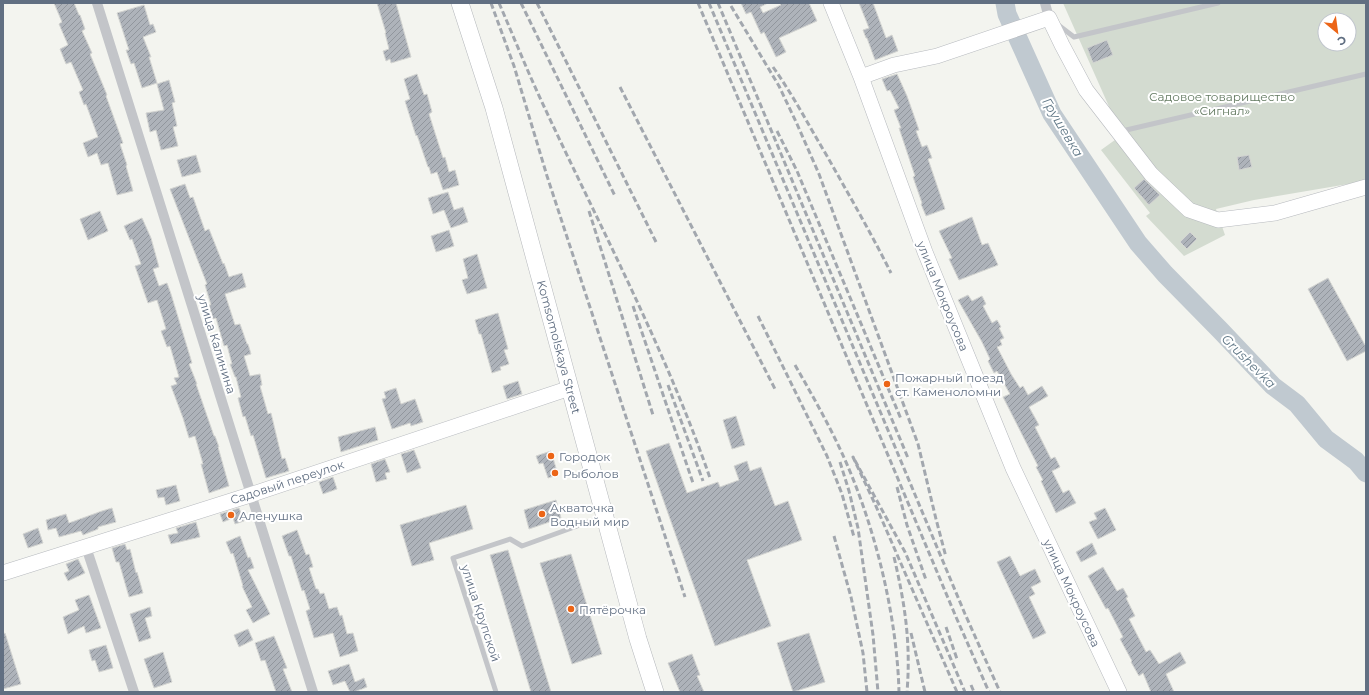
<svg xmlns="http://www.w3.org/2000/svg" width="1369" height="695" font-family="Montserrat,sans-serif">
<defs>
<pattern id="building-hatch" width="6" height="6" patternUnits="userSpaceOnUse"><rect width="6" height="6" fill="#aeb3ba"/><path d="M-1 1l2-2M0 6l6-6M5 7l2-2" fill="none" stroke="#91969d"/></pattern>
</defs>
<rect width="100%" height="100%" fill="#f3f4ef"/>
<path fill="#d3dbd0" fill-rule="evenodd" d="M1063,3h303v178l-112,19 -38,9 9,26 -41,21 -38,-40 4,-3 -49,-63 25,-18 -11,-12zM1325,20h24v24h-24z"/>
<g fill="none" stroke-linecap="round" stroke-linejoin="round">
<path stroke="#c0c9d0" stroke-width="19" d="M1005,3l2,11 45,100 86,129 27,31 56,57 52,55 24,18 29,35 30,22 10,12"/>
</g>
<path fill="url(#building-hatch)" stroke="#d4d5d2" d="M54,3h20l5,12h1l5,14 -3,2 10,22 -2,1 17,41 -1,1 17,47 -3,1 7,21 -1,1 7,25 -16,4 -9,-32 -7,2 -4,-12 -9,4 -5,-14 15,-6 -12,-33 -2,1 -5,-13 4,-2 -12,-28 -5,2 -6,-15 8,-4 -9,-21 3,-2z
M377,3h19l15,54 -20,6 -1,-4 -4,2 -3,-10 6,-2 -4,-16h1z
M741,3h27l-8,4 3,6 18,-8 -1,-2h29l8,18 -38,17 7,14 -10,5 -12,-25 -3,2 -10,-22 -5,2z
M859,3h14l13,35 6,-3 6,16 -23,9 -8,-22h-1l-3,-8 6,-2z
M144,5l6,20 3,-1 3,8 -13,5 8,20h-2l8,26 -15,5 -8,-25 -3,1 -5,-14h3l-12,-37z
M1107,40l6,15 -20,8 -6,-15z
M417,74l7,21 3,-1 5,18 -3,2 14,44 2,-1 4,15 6,-2 4,15 -16,5 -6,-18 -6,2 -2,-7h-1l-11,-32 -1,1 -11,-35 5,-2 -6,-20z
M897,74l10,22 12,34 -3,1 6,16 5,-2 5,13 -4,1 17,50 -19,7 -5,-12 1,-1 -9,-26 2,-1 -16,-48h2l-7,-18 5,-2 -9,-18 -3,1 -5,-12z
M169,80l6,22 -3,1 5,23 -4,1 5,19 -17,4 -5,-20 -6,2 -4,-19 18,-3 -7,-26z
M196,155l5,17 -19,5 -5,-17z
M1249,155l3,12 -13,3 -2,-13z
M1144,179l16,16 -11,10 -15,-17z
M185,184l5,14 3,-1 12,34 4,-2 14,35 1,-1 5,14 13,-4 4,14 -21,7 10,31 5,-1 7,20h1l3,10 -7,2 6,20 10,-2 2,11 -2,1 8,28 3,-1 11,46 3,-1 4,13 -23,7 -13,-43 -2,1 -6,-20 -2,1 -5,-19 3,-1 -5,-20h-1l-5,-13h2l-5,-19 -3,1 -8,-28 -3,1 -4,-14h2l-6,-20 2,-1 -37,-95z
M448,192l6,18 9,-3 5,15 -17,6 -7,-18 -11,4 -5,-16z
M100,211l8,20 -20,9 -8,-21z
M972,217l10,28 6,-2 10,22 -39,15 -10,-21 3,-1 -13,-27z
M142,218l9,20 8,29 -6,2 6,17 8,-3 4,11 21,69 -3,1 8,20h-1l18,52h1l4,11h-1l11,39 -20,7 -8,-29h2l-8,-28 -6,2 -6,-20 -12,-32 6,-2 -3,-6 5,-1 -9,-31 -3,1 -6,-16 5,-2 -9,-29 -9,3 -13,-37 6,-2 -9,-25 -2,1 -6,-14z
M449,230l5,16 -18,6 -5,-16z
M1190,232l7,7 -10,10 -7,-7z
M477,254l10,34 -20,6 -5,-14 6,-2 -5,-19z
M1328,278l38,69v4l-19,10 -39,-72z
M968,295l4,6 10,-5 4,8 -3,2 9,17 5,-3 4,7 -2,1 5,10 -4,2 2,5 -5,2 14,27 9,14 3,-2 5,9 14,-9 6,10 -19,11 10,18 -4,2 16,32 4,-2 5,10 -8,4 11,22 6,-3 7,13 -20,10 -15,-32 2,-1 -7,-13 2,-1 -35,-69 7,-3 -13,-23 -3,2 -6,-12 2,-2 -8,-17 -24,-42z
M498,313l10,36 -4,1 5,14 -9,3 1,3 -9,3 -11,-39h-2l-4,-14z
M518,381l4,13 -15,5 -4,-13z
M396,388l5,16 14,-5 8,23 -12,4 -1,-3 -18,6 -10,-30 4,-1 -2,-6z
M736,416l9,29 -13,4 -9,-29z
M375,427l3,13 -37,12 -3,-15z
M669,443l18,50 31,-11 2,5 19,-7 -5,-14 13,-5 3,10 11,-4 14,39 13,-5 14,39 -55,20 24,66 -56,20 -69,-195z
M414,450l7,18 -14,5 -6,-19z
M551,451l7,24 -10,3 -5,-15 -4,1 -3,-8z
M385,459l5,13 -5,1 2,6 -11,3 -5,-18z
M333,477l4,12 -14,5 -4,-12z
M176,485l4,16 -14,4 -2,-8 -6,1 -2,-8z
M556,500l5,18 -32,11 -5,-19z
M466,505l7,24 -44,14 5,17 -22,6 -12,-41z
M112,508l4,14 -18,5v2l-15,6 -2,-4 -22,6 -3,-9 -8,2 -2,-10 20,-6 3,9 33,-12z
M239,508l5,13 -9,3 -2,-6 -10,4 -3,-8z
M1105,508l11,22 -18,9 -9,-17 8,-3 -3,-6z
M196,522l4,15 -29,7 -3,-9 10,-2 -2,-5z
M38,528l5,15 -15,5 -5,-14z
M297,530l9,25 3,-1 4,13 -4,1 7,21h2l2,5 4,-1 5,16 8,-2 3,9 2,-1 5,19 6,-1 5,18 -18,6 -7,-24 -19,5 -8,-27 4,-2 -6,-19 -2,1 -11,-35h-2l-7,-20z
M240,536l8,22 2,-1 4,11 -6,2 22,44 -17,9 -7,-13 6,-3 -10,-21h1l-10,-33 -2,1 -5,-12z
M1092,543l5,11 -16,8 -5,-10z
M125,544l2,6 3,-1 6,24 1,-1 6,21 -14,4 -10,-35h-3l-4,-14z
M508,550l43,142h-20l-41,-137z
M571,554l31,100 -30,10 -32,-101z
M1010,556l10,20 15,-7 6,13 -10,5 4,7 -6,3 17,36 -13,6 -36,-77z
M78,559l7,14 -17,8 -4,-8 5,-2 -3,-7z
M1103,567l14,24 6,-3 5,9 -2,1 9,18 -6,3 17,33 4,-2 9,14 21,-12 6,11 -20,11 8,18h-23l-8,-19 -4,3 -8,-14 1,-1 -12,-22 3,-2 -15,-29 -2,1 -18,-33z
M89,595l12,33 -15,5 -2,-7 -16,8 -5,-17 16,-7 -4,-10z
M150,607l2,9 -7,2 6,20 -12,4 -9,-28z
M248,629l5,11 -14,7 -5,-12z
M5,633l16,51 -18,5v-55z
M809,633l16,49 -32,10 -16,-49z
M274,636l13,32 -4,1 9,23h-16l-11,-32 -4,1 -6,-18z
M106,645l7,23 -14,4 -4,-12 -3,1 -3,-11z
M163,652l9,30 -18,6 -10,-29z
M692,654l8,21 -3,1 7,16h-24l-12,-29z
M349,664l6,18 9,-4 3,9 -13,5h-4l-5,-11 -12,4 -5,-14z"/>
<g fill="none" stroke-linecap="round" stroke-linejoin="round">
<g stroke="#b7babf" stroke-width="16">
<path id="secondary" d="M831,3l30,74 64,175 88,216 106,224
M861,77l33,-12 43,-9 112,-38 13,27 24,45 65,84 38,36 29,10 57,-7 91,-26
M3,573l247,-78 320,-107"/>
</g>
<g stroke="#b5b8bc" stroke-width="18">
<path id="primary" d="M460,3l34,105 144,531 17,53"/>
</g>
<path stroke="#c3c5c9" stroke-width="5" d="M1057,24l17,13 144,-34
M1122,131l244,-57
M496,692l-43,-134 57,-19 12,7 80,-29"/>
<path stroke="#c3c5c9" stroke-width="10" d="M97,3l216,689
M1045,3l4,15
M86,547l48,145"/>
<use href="#secondary" stroke="#fff" stroke-width="15"/>
<use href="#primary" stroke="#fff" stroke-width="17"/>
<path stroke="#a2a7ae" stroke-width="3" stroke-dasharray="6 3" stroke-linecap="butt" d="M491,3l23,63 33,110 138,421
M499,3c14,32 27,65 42,97 58,125 124,248 169,378
M521,3l94,193
M537,3l120,241
M698,3l258,614 33,75
M709,3l256,611 35,78
M718,3l190,455
M731,6l48,80 18,38 22,50 99,270 18,75 10,38
M773,67c20,28 36,59 54,89 22,39 44,77 64,117
M620,87l155,302
M777,131l20,40 104,248
M589,211l64,204
M633,306l60,177
M758,316l69,140 15,38 12,43
M795,365c16,28 32,56 46,86 33,71 56,163 58,241
M668,385l35,96
M840,462l9,29 9,37 15,107 5,57
M897,487l10,38 19,55
M834,536l17,61 12,56 4,39
M894,557c11,47 17,86 13,135
M946,627l11,32
M911,633l14,59
M971,685l3,7
M957,692l-82,-188 -22,-47 52,95 60,140"/>
</g>
<g fill="#ec6517" stroke="#fff" stroke-width="1.5">
<circle cx="887" cy="384" r="4"/>
<circle cx="551" cy="456" r="4"/>
<circle cx="555" cy="473" r="4"/>
<circle cx="542" cy="514" r="4"/>
<circle cx="231" cy="515" r="4"/>
<circle cx="571" cy="609" r="4"/>
</g>
<g text-anchor="middle" dominant-baseline="central" stroke-width="4" stroke-linejoin="round" paint-order="stroke">
<g font-size="12" fill="#627960" stroke="#fff">
<text x="1222" y="96">Садовое товарищество<tspan x="1222" dy="14">«Сигнал»</tspan></text>
</g>
<g font-size="12" fill="#616f82" stroke="#fff">
<text transform="translate(943 296) rotate(68)">улица Мокроусова</text>
<text transform="translate(217 344) rotate(73)">улица Калинина</text>
<text transform="translate(559 347) rotate(75)">Komsomolskaya Street</text>
<text transform="translate(287 482) rotate(-18)">Садовый переулок</text>
<text transform="translate(1072 593) rotate(65)">улица Мокроусова</text>
<text transform="translate(481 613) rotate(72)">улица Крупской</text>
</g>
<g font-size="12" fill="#616f82" stroke="#fff" text-anchor="start">
<text x="895" y="377">Пожарный поезд<tspan x="895" dy="14">ст. Каменоломни</tspan></text>
<text x="559" y="456">Городок</text>
<text x="563" y="473">Рыболов</text>
<text x="550" y="507">Акваточка<tspan x="550" dy="14">Водный мир</tspan></text>
<text x="239" y="515">Аленушка</text>
<text x="579" y="609">Пятёрочка</text>
</g>
<g font-size="13" font-style="italic" fill="#617887" stroke="#fff">
<text transform="translate(1063 127) rotate(59)">Грушевка</text>
<text transform="translate(1249 361) rotate(45)">Grushevka</text>
</g>
</g>
<rect width="1369" height="695" fill="none" stroke="#616f82" stroke-width="8"/>
<g transform="translate(1337 32) rotate(151)"><circle r="19" fill="#ffffff" stroke="#c0c5cd"/>
<path d="M0-3L7 15L0 10L-7 15Z" fill="#ec6517"/>
<text y="-6" font-size="11" font-weight="bold" text-anchor="middle" fill="#616f82">С</text>
</g>
</svg>
